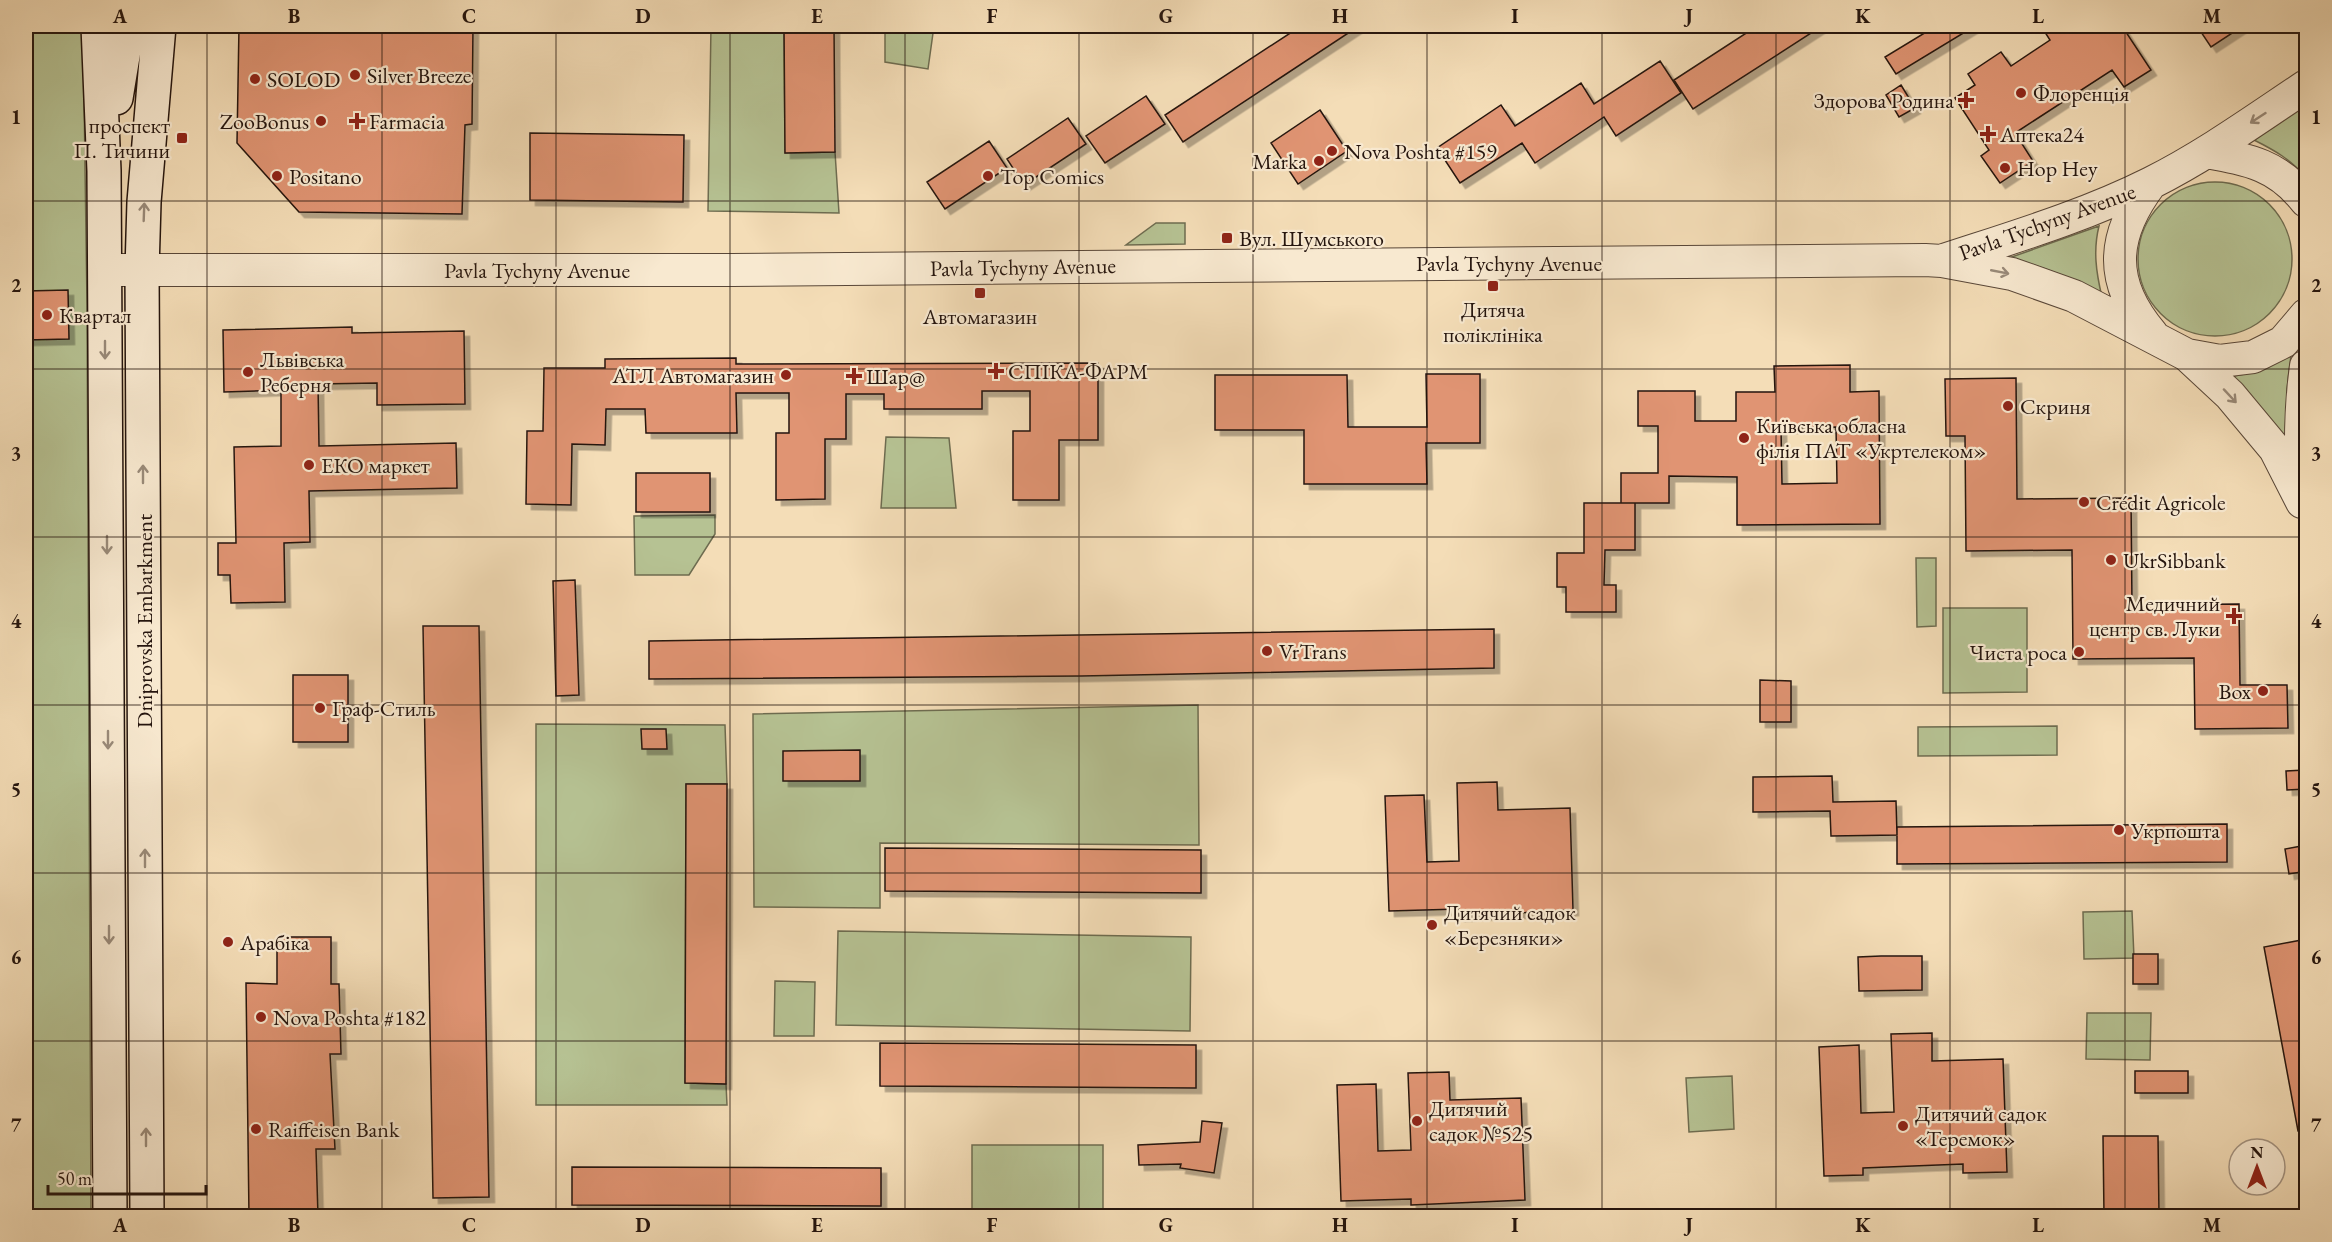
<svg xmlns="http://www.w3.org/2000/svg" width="2332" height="1242" font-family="'EB Garamond',serif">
<defs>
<filter id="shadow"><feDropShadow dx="5.5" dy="5.5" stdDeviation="0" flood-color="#0004"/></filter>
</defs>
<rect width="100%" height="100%" fill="#f4ddb7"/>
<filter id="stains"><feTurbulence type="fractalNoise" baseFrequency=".00333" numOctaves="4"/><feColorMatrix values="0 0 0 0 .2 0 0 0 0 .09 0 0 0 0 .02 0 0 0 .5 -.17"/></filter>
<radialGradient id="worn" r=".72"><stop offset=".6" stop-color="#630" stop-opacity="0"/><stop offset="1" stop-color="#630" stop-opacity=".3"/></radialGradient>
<path fill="#b6c293" stroke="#6e6c50" stroke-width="1.5" d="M26,26h57l4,279 4,911h-65z
M711,26h73l1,127 50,-1 4,61 -131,-2z
M885,26h49l-6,43 -43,-7z
M2306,105v73c-14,-18 -32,-28 -52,-38z
M2138 259a77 77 0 1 1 154 0a77 77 0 1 1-154 0Z
M1156,223h29v21l-59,1z
M2099,226c-6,24 -3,46 3,71 -29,-20 -59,-30 -93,-39z
M2291,355l-4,34 1,66 -59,-78c23,-3 42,-11 62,-22z
M886,437l63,1 7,70h-75z
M715,515v19l-26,41h-54l-1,-59z
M1916,558h20v68l-19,1z
M1943,608h84v84l-84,1z
M1198,705l1,140 -319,-2v65l-126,-1 -1,-193z
M536,724l189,1 2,59h-41l-1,299 41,1 1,21h-191z
M2057,726v29l-139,1v-29z
M2132,911l2,47 -50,1 -1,-47z
M838,931l353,6 -1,94 -354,-6z
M775,981l40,1 -1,54h-40z
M2087,1013h64l-1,47 -64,-1z
M1732,1076l2,53 -45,3 -3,-54z
M972,1145h131v71h-131z
M913,1210v6h-372v-4z"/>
<path fill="#e09473" stroke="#25150e" stroke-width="1.5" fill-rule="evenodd" filter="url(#shadow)" d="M239,26h234l-1,98 -7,1 -3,89 -163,-2 -62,-69z
M784,26h50l1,126 -50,1z
M1301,26h58l-176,116 -18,-27z
M1757,26h65l-129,83 -19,-29z
M1936,26h39l-79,48 -11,-17z
M2041,26h81l29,44 -27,17 -12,-17 -97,63 18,28 -33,22 -19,-27 8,-6 -34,-52 20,-13 -7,-11 33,-22 10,14 39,-26z
M2197,26h46l-32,21z
M1660,61l21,32 -65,43 -12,-19 -69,46 -13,-20 -62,40 -23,-35 64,-43 14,21 66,-43 13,21z
M1901,85l14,23 -16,9 -13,-22z
M1146,96l19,28 -60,39 -19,-27z
M1320,110l27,41 -49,33 -27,-41z
M1068,118l18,26 -62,41 -17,-26z
M530,133l154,2 -1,67 -153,-2z
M989,141l18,27 -62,41 -18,-27z
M68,290l1,49 -43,1v-49z
M352,327v6l112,-2 1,73 -88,1v-22l-59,1 1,62 137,-3 1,45 -148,3 1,51 -26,1 1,59 -54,1 -1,-28h-12v-32h18l-2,-96 47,-1v-56l-57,2 -1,-62z
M736,358v6l362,-1v77h-39v60h-46v-69h17v-40h-48v18h-98v-15h-38v45h-21v60l-49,1v-67h13v-40h-53l1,40h-91l-1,-24h-39l-1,36 -33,-1 -1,61 -45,-1 1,-73h16l1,-63h61v-9z
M1850,365v27l29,-1 1,133 -143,1v-48l-68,-1v27h-48v-30h37v-47h-20v-35h57v30h41v-29h39l-1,-26zM1836,427l1,56 -55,1 -1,-56z
M1426,374h54v69h-54l1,41h-123v-54h-89v-55h132l1,52h79z
M2016,378l1,121 114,-1 1,107 107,-1 1,81h47l1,43 -93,1 -1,-71 -121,1 -1,-109 -106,1 -1,-115h-19l-1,-57z
M636,473h74v39h-74z
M1584,503h51v47h-30l-1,35h12v27h-50v-25h-9v-34h27z
M575,580l4,115 -23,1 -3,-115z
M423,626h56l10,571 -56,1z
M1494,629v39l-413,8 -432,3v-38z
M293,675h55v67h-55z
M1760,680l31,1v41h-31z
M641,729h25l1,20h-25z
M860,750v31h-77v-30z
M2305,770l1,19 -19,1 -1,-19z
M1832,776l1,26 63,-1 1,34 -66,1 -1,-25 -77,1v-35z
M1497,782l1,28 72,-2 3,102 -114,6v-7l-70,2 -4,-115 39,-1 3,67 32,-1 -2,-78z
M686,784h41l-1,300 -41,-1z
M2227,824v38l-330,2v-37z
M2307,845v26l-18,3 -4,-25z
M885,848l316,2v43l-316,-2z
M277,937h54v47h8l2,70h-11l5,95h-19l2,67h-69l-3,-233 31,1z
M2307,939v191l-9,1 -34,-184z
M2133,954h25v30h-25z
M1881,956h41v34l-63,1 -1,-34z
M1932,1033v28l71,-2 4,113 -44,1v-9l-100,4v7l-39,1 -5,-129 40,-2 2,68 33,-1 -3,-78z
M880,1043l316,2v43l-316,-2z
M2135,1071h53v22h-53z
M1449,1072l1,28 71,-2 4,102 -114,5v-6l-70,2 -4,-116 39,-1 2,67 33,-1 -3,-77z
M1202,1121l20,2 -8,50 -34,-5 1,-4 -42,1 -1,-20 62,-3z
M2103,1136h55l1,80h-55z
M572,1167l309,1v38l-309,-1z"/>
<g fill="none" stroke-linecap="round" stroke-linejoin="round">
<g stroke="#594738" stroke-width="34">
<path id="tertiary" d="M2206,152c44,8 72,13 100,49
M2151,183c-40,53 -43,99 1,151
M1944,260c70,-23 141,-44 207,-77 54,-27 104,-63 155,-97
M105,270h626l1194,-10 17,1 70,13 62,22 113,59 33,6 33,-4 30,-15 23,-27
M2187,355l43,40 45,54 27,53
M2302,491c-2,-42 -2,-83 4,-125"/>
</g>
<g stroke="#25150e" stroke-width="36">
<path id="secondary" d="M98,26l6,145 6,1045
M116,98l12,-72
M147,1216l-5,-946 2,-68 15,-176"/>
</g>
<use href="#tertiary" stroke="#f8e9d0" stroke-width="32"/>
<use href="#secondary" stroke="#f8e9d0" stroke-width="33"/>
</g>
<defs><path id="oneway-shaft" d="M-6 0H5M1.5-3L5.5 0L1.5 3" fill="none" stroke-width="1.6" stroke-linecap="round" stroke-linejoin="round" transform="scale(1.5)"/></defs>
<g stroke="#998a79">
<use href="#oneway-shaft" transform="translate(2258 118) rotate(147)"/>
<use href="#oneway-shaft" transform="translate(144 212) rotate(-88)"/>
<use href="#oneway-shaft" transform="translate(2000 272) rotate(11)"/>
<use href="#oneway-shaft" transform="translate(105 350) rotate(90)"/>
<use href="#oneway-shaft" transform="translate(2230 396) rotate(47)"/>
<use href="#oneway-shaft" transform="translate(143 474) rotate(-90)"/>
<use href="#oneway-shaft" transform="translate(107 545) rotate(90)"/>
<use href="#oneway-shaft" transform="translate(108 740) rotate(90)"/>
<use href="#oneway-shaft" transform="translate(145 858) rotate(-90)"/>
<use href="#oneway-shaft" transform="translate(109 935) rotate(90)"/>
<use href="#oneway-shaft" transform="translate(146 1137) rotate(-90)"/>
</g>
<path fill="none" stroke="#25150e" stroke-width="1.5" stroke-opacity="0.55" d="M207,26v1190M382,26v1190M556,26v1190M730,26v1190M905,26v1190M1079,26v1190M1253,26v1190M1427,26v1190M1602,26v1190M1776,26v1190M1950,26v1190M2125,26v1190M26,201h2280M26,369h2280M26,537h2280M26,705h2280M26,873h2280M26,1041h2280"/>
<g fill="#8f2418" stroke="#f8e9d0" stroke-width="2">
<circle cx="355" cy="75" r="6"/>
<circle cx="255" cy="79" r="6"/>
<circle cx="2021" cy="93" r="6"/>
<path d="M1963 91h6v6h6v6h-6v6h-6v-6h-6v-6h6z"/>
<circle cx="321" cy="121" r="6"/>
<path d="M354 112h6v6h6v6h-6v6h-6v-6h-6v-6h6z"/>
<path d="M1985 125h6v6h6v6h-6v6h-6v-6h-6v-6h6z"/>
<rect x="176" y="132" width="12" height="12" rx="3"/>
<circle cx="1332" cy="151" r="6"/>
<circle cx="1319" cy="161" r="6"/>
<circle cx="2005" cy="168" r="6"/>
<circle cx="277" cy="176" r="6"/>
<circle cx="988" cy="176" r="6"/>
<rect x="1221" y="232" width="12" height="12" rx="3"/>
<rect x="1487" y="280" width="12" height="12" rx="3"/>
<rect x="974" y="287" width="12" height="12" rx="3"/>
<circle cx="47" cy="315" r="6"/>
<path d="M993 362h6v6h6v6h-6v6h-6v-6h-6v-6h6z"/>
<circle cx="248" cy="372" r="6"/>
<circle cx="786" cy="375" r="6"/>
<path d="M851 367h6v6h6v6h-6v6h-6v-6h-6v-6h6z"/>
<circle cx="2008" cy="406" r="6"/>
<circle cx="1744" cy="438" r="6"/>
<circle cx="309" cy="465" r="6"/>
<circle cx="2084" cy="502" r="6"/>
<circle cx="2111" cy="560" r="6"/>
<path d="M2231 607h6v6h6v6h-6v6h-6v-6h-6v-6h6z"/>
<circle cx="1267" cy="651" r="6"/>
<circle cx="2079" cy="652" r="6"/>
<circle cx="2263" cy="691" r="6"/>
<circle cx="320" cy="708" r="6"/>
<circle cx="2119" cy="830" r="6"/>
<circle cx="1432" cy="925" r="6"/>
<circle cx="228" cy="942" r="6"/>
<circle cx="261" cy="1017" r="6"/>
<circle cx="1417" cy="1121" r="6"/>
<circle cx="1903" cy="1126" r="6"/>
<circle cx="256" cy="1129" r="6"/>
</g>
<g text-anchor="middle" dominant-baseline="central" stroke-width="4.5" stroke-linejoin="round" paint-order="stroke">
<g font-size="22" fill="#25150e" stroke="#f8e9d0" text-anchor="start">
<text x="367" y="75">Silver Breeze</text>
<text x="267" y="79">SOLOD</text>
<text x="2033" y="93">Флоренція</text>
<text x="1954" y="100" text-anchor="end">Здорова Родина</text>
<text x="309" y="121" text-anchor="end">ZooBonus</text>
<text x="369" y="121">Farmacia</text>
<text x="170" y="125" text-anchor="end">проспект<tspan x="170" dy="25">П. Тичини</tspan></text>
<text x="2000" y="134">Аптека24</text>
<text x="1344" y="151">Nova Poshta #159</text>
<text x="1307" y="161" text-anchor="end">Marka</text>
<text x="2017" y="168">Hop Hey</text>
<text x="289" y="176">Positano</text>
<text x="1000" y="176">Top Comics</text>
<text x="1239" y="238">Вул. Шумського</text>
<text x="1493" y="309" text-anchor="middle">Дитяча<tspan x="1493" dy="25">поліклініка</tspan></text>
<text x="59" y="315">Квартал</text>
<text x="980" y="316" text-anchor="middle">Автомагазин</text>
<text x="260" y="359">Львівська<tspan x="260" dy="25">Реберня</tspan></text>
<text x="1008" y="371">СПІКА-ФАРМ</text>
<text x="774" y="375" text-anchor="end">АТЛ Автомагазин</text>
<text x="866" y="376">Шар@</text>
<text x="2020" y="406">Скриня</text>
<text x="1756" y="425">Київська обласна<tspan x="1756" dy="25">філія ПАТ «Укртелеком»</tspan></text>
<text x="321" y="465">ЕКО маркет</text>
<text x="2096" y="502">Crédit Agricole</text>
<text x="2123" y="560">UkrSibbank</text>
<text x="2220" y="603" text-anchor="end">Медичний<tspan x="2220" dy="25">центр св. Луки</tspan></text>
<text x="1279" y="651">VrTrans</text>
<text x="2067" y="652" text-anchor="end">Чиста роса</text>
<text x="2251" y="691" text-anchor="end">Box</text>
<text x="332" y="708">Граф-Стиль</text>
<text x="2131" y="830">Укрпошта</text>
<text x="1444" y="912">Дитячий садок<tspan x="1444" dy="25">«Березняки»</tspan></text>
<text x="240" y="942">Арабіка</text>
<text x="273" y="1017">Nova Poshta #182</text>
<text x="1429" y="1108">Дитячий<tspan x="1429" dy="25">садок №525</tspan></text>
<text x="1915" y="1113">Дитячий садок<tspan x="1915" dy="25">«Теремок»</tspan></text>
<text x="268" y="1129">Raiffeisen Bank</text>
</g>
<g font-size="22" fill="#25150e" stroke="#f8e9d0">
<text transform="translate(2047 222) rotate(-20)">Pavla Tychyny Avenue</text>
<text x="1509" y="263">Pavla Tychyny Avenue</text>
<text transform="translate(1023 267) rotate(-1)">Pavla Tychyny Avenue</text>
<text x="537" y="270">Pavla Tychyny Avenue</text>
<text transform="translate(144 621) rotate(-90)">Dniprovska Embarkment</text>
</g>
</g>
<rect width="2332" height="1242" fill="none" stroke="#f4ddb7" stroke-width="66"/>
<g transform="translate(2257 1167)"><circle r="28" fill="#f8e9d0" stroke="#a49482" stroke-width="1.5"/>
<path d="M0-4.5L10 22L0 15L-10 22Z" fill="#8f2418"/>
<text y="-9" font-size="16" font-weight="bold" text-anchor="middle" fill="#25150e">N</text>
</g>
<path d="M48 1185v9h158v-9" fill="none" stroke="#25150e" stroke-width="3"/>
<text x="57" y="1185" font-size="18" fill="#25150e" stroke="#f8e9d0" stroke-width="4.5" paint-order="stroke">50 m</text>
<rect x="33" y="33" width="2266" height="1176" fill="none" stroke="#25150e" stroke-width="2"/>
<g font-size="20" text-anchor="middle" font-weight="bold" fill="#25150e">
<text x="120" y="23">A</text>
<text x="294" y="23">B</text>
<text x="469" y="23">C</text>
<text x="643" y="23">D</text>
<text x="817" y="23">E</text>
<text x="992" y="23">F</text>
<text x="1166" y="23">G</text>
<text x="1340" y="23">H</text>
<text x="1515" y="23">I</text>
<text x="1689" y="23">J</text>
<text x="1863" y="23">K</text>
<text x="2038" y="23">L</text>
<text x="2212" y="23">M</text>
<text x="16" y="124">1</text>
<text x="2316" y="124">1</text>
<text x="16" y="292">2</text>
<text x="2316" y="292">2</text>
<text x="16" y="460">3</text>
<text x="2316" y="460">3</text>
<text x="16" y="628">4</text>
<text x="2316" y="628">4</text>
<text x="16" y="796">5</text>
<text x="2316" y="796">5</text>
<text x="16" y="964">6</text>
<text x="2316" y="964">6</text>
<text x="16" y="1132">7</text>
<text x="2316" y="1132">7</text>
<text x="120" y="1232">A</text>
<text x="294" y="1232">B</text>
<text x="469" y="1232">C</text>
<text x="643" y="1232">D</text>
<text x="817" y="1232">E</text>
<text x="992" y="1232">F</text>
<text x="1166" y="1232">G</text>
<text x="1340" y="1232">H</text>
<text x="1515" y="1232">I</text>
<text x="1689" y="1232">J</text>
<text x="1863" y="1232">K</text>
<text x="2038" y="1232">L</text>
<text x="2212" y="1232">M</text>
</g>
<rect width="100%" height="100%" filter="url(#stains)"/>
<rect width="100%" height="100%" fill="url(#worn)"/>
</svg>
